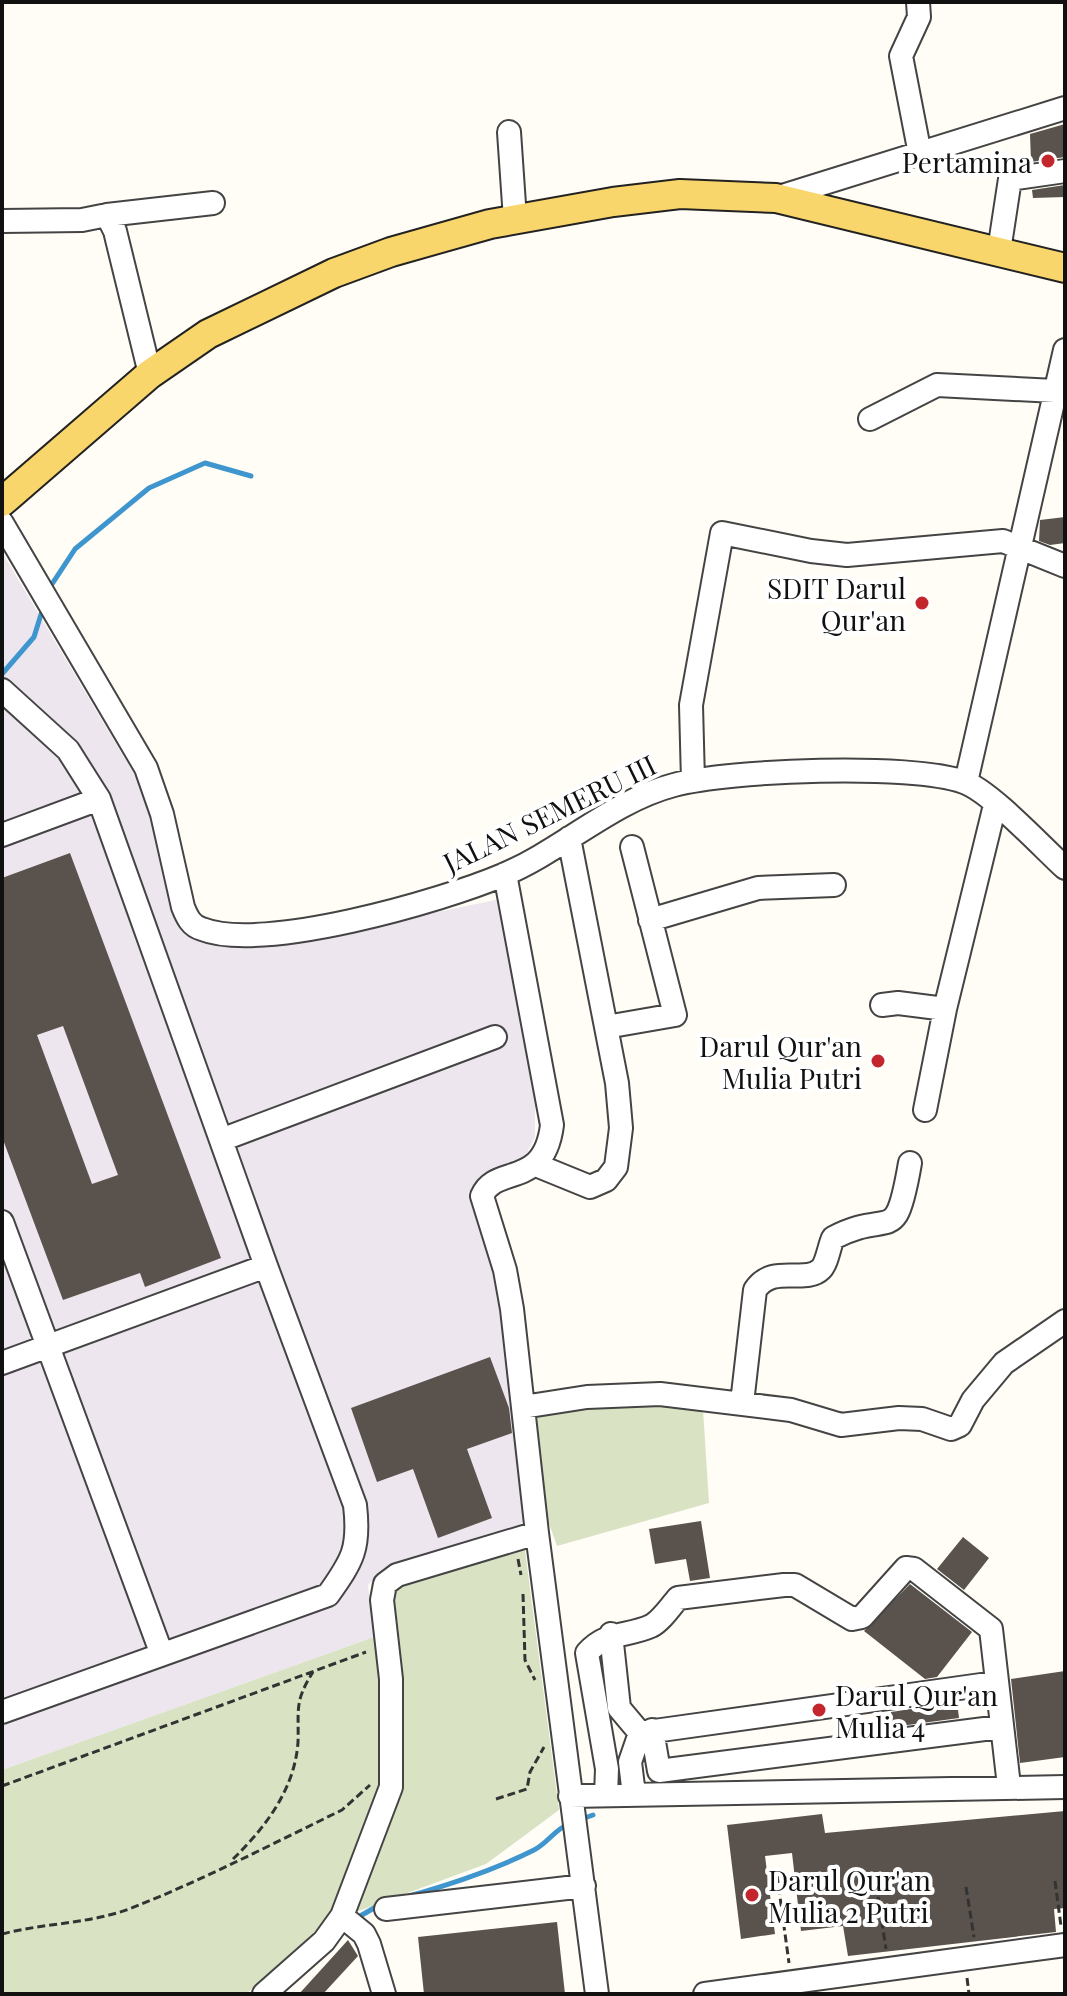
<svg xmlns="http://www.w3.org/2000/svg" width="1067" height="1996" font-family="'Playfair Display',serif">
<rect width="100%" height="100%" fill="#fffdf5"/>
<path fill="#eee6ef" d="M2,552l148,249 34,117 26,26 63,2 227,-47 35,167v71l-14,27 -53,28 35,85 26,240 -18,14 -128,38 -15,16 6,52 -372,133z"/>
<path fill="#d9e3c4" d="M600,1405h77l26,4 6,94 -152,43 -12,-34 -12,-101z
M524,1543l35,267 -73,54 -130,48 33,-94 -1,-218 6,-15z
M374,1637l8,44 3,92 -13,51 -48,99 -78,71h-244v-224z"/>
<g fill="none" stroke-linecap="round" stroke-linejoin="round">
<path stroke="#3f96cf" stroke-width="5" d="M48,590l27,-41 74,-61 56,-25 46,13
M2,674l32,-37 9,-29
M579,1820l14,-5
M409,1896c43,-12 85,-26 125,-46 14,-7 21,-21 35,-26
M355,1919l26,-15"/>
</g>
<path fill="#5a524d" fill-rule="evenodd" d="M1065,124v33l-34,5 -1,-28z
M1065,185v12l-32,1 -1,-8z
M1065,517v26l-15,2 -11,-4 1,-21z
M70,853l151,405 -76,29 -5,-14 -77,27 -61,-163v-259zM63,1026l55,149 -26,9 -55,-149z
M490,1357l19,51 3,25 -45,16 25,69 -54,20 -25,-69 -36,13 -26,-74z
M701,1521l9,57 -20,3 -4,-22 -31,5 -6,-35z
M963,1537l26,21 -25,32 -27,-21z
M910,1584l62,48 -35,45 -12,2 -61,-48z
M1065,1671v86l-45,6 -9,-84z
M957,1702l2,16 -66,9 -2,-15z
M1065,1811v97l-11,1 2,23 -208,24 -5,-30 -42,5 -9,-78 -27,3 10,78 -34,5 -14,-114 95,-11 3,19z
M557,1922l8,72h-141l-6,-57z
M348,1940l10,16 -35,38h-24z"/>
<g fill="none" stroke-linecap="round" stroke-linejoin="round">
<g stroke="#444" stroke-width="26">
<path id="minor" d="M918,2l1,15 -18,39 19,98
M509,132l6,87
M776,198l289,-90
M107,215l106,-12
M2,221l80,-1 25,-5 8,16 35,143
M999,251l11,-72 55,-8
M870,419l67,-34 118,6
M2,523l144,245 16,46 21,93c4,10 8,19 19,22 60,24 240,-28 301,-54 58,-24 109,-74 171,-90 56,-15 236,-22 290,-3 26,9 78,65 101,86
M2,690l66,60 31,49 167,467 89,239c5,43 -2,55 -27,90l-326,117
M693,781l-2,-76 31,-172 89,18 36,4 156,-14 62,25
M966,782l99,-432
M2,835l97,-36
M505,874l47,251c-8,65 -57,39 -70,71l23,74 7,39 25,224 60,461
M650,920l108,-32 76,-3
M882,1005l16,-2 47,6
M606,1027l69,-12 -43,-168
M925,1110l20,-101 50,-204
M221,1140l274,-103
M536,1165l54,22 16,-7 10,-13 5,-39 -4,-45 -48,-245
M2,1222l159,430
M2,1363l264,-97
M742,1403l13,-113c18,-27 50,-5 66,-21 6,-6 8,-22 12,-31 59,-31 62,12 77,-75
M523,1407l64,-10 73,-3 131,16 50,15 58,-7 23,1 29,10 9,-4 13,-25 31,-37 61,-42
M611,1634l8,74 21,25 -10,29 4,33
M652,1730l7,41 341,-44
M640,1733l355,-50
M606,1795l1,-26 -20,-116c19,-22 40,-16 64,-27 10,-5 20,-20 27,-28l106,-13h11l57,34 10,-2 44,-49 8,1 77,60 18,157
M570,1796l495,-9
M386,1909l198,-23
M342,1916l22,18 5,10 15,50
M264,1994l60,-53 18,-25 49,-129v-108l-9,-79 3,-16 12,-9 140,-42
M705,1994l360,-49"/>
</g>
<g stroke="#222" stroke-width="32">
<path id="major" d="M2,502l148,-128 58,-40 126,-61 57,-21 99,-28 123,-22 67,-8 96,4 289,70"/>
</g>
<path stroke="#333" stroke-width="3" stroke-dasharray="8 4" stroke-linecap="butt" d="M518,1559l3,16
M523,1594l2,66 10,20
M2,1786l364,-134
M496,1799l31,-10 3,-17 14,-25
M233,1859c32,-31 62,-70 65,-117 1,-33 -4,-40 15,-70
M777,1875l12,88
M1055,1881l6,45
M966,1887l8,50
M878,1897l8,52
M2,1934c42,-11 86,-10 127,-25 72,-28 143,-65 213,-99l28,-25
M967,1978l2,16"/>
<use href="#minor" stroke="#fff" stroke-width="22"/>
<use href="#major" stroke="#f9d66b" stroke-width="28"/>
</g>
<g fill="#c4262e" stroke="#fff" stroke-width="3">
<circle cx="1048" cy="161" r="8"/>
<circle cx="922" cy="603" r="8"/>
<circle cx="878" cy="1061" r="8"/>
<circle cx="819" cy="1710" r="8"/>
<circle cx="752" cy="1895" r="8"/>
</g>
<g text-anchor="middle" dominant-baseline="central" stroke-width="8" stroke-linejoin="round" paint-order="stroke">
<g font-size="28" fill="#111" stroke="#fff" text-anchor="end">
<text x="1032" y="161">Pertamina</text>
<text x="906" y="587">SDIT Darul<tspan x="906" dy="32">Qur'an</tspan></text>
<text x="862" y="1045">Darul Qur'an<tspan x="862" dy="32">Mulia Putri</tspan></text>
<text x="835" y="1694" text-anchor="start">Darul Qur'an<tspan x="835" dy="32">Mulia 4</tspan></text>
<text x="768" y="1879" text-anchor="start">Darul Qur'an<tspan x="768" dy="32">Mulia 2 Putri</tspan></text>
</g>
<g font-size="28" fill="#111" stroke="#fff">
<text transform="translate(549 813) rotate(-26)">JALAN SEMERU III</text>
</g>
</g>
<rect width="1067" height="1996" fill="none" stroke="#111111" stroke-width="8"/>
</svg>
